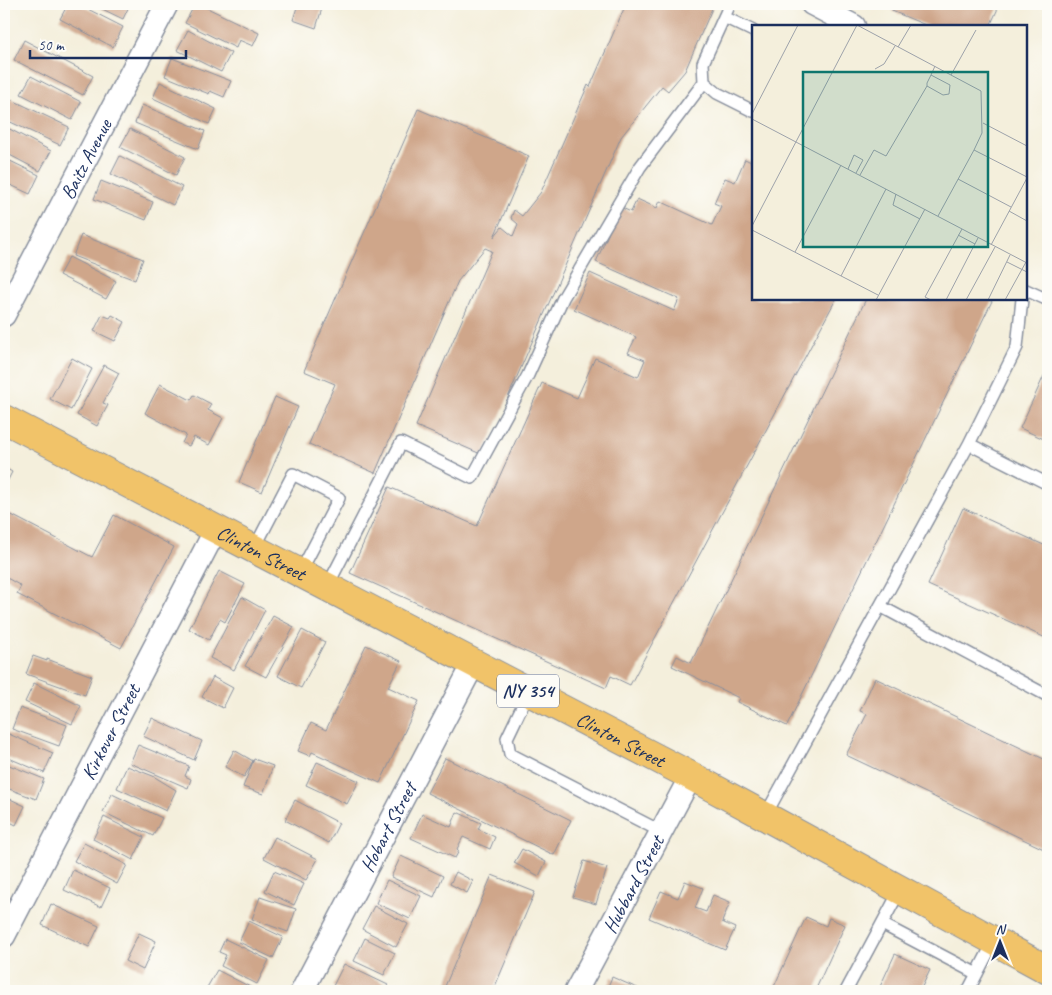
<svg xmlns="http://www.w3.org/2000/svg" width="1052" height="995" font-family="Caveat,sans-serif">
<rect width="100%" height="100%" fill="#fdfcf7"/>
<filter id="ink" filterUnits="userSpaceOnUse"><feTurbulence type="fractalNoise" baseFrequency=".02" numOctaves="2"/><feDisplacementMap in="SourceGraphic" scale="10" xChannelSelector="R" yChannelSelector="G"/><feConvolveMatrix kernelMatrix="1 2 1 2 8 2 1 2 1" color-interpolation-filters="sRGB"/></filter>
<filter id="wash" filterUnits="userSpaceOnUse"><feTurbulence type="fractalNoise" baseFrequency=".0096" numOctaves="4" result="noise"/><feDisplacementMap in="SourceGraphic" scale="20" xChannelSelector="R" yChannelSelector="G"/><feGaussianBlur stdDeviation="1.12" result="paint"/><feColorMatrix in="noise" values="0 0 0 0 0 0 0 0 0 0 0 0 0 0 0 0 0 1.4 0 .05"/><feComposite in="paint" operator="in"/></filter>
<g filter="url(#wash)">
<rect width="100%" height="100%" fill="#f4efdc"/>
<g id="blocks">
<path fill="#cfa68a" d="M68,4h10l45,23 -10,20 -53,-28z
M92,4h38l-7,15z
M195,4h4l60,29 -6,13 -14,-6 -3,8 -51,-25z
M298,4h20l5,1 -7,23 -23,-8z
M626,4h88l-29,67 -17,20 -6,-5 -41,51 -138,318 -67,-29 76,-175 -7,-3 -27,33 -83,192 -66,-29 26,-60 -31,-13 114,-262 111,47 -35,81 8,-10 11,9 5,-12 -7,-6 3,-8 8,6 19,-24 47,-107 2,2z
M895,4h105l-10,22h-62l-36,-15z
M188,30l43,23 -10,19 -44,-22z
M24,40l69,36 -10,19 -69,-35z
M172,58l59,23 -7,16 -14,-6 -1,3 -44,-18z
M31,76l50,26 -9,18 -51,-26z
M160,82l56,27 -7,15 -56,-26z
M6,97l63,30 -9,18 -56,-26v-18z
M142,105l63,26 -7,18 -63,-26z
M4,126l47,25 -11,20 -36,-19z
M130,129l55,28 -9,18 -56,-28z
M120,156l62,31 -9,18 -62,-31z
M4,158l35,17 -9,19 -26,-12z
M745,159l8,4v136h83l-206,386 -19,-9 -5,12 -256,-115 39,-86 88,39 65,-143 35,15 18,-40 43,19 7,-17 -17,-7 8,-16 -62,-28 16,-36 84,38 5,-12 -83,-37 24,-55 11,5 6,-13 20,9 3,-7 52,24 9,-19 -7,-3 11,-25 10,4z
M101,181l52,21 -7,18 -52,-21z
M81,235l62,24 -8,21 -62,-24z
M69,257l47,24 -10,18 -47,-24z
M866,299h120l6,2 -205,425 -50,-24 2,-4 -67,-32 5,-10 14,7z
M102,315l8,3 2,-3 13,7 -10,19 -21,-10z
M72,358l20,11 -21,41 -21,-11z
M104,365l15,8 -16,30 5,2 -11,21 -20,-11z
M1048,367v74l-28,-13z
M160,384l31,16 3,-5 17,9 -3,6 15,8 -14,27 -15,-8 -5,9 -7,-3 4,-8 -41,-22z
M275,397l23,10 -36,85 -23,-10z
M4,467l8,5 -8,16z
M963,508l85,39v92l-120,-54z
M4,511l88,46 22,-42 60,32 -53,101 -104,-54 4,-8 -14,-8 -3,6z
M219,571l26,13 -20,38 -5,-3 -11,21 -20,-11z
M242,597l23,13 -31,60 -24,-12z
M273,616l21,11 -28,50 -21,-11z
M302,630l23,12 -24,46 -23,-12z
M366,645l35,16 -13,26 31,14 -39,82 -68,-31 -2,4 -12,-5 13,-28 15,7z
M33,656l14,5v-2l45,17 -7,19 -59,-21z
M213,677l20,11 -10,20 -21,-11z
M875,678l173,83v90l-202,-96 21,-41 -7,-3z
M34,683l47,23 -9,18 -47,-22z
M20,708l47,17 -8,21 -47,-17z
M152,718l50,23 -8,19 -51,-24z
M4,732l49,21 -9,20 -40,-17z
M138,745l51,21 -4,10 6,3 -3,9 -58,-25z
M234,750l19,11 -9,16 -19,-10z
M445,758l126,62 -17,35 -127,-62z
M254,759l19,7 -10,28 -20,-7z
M317,762l42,19 -12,23 -41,-19z
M4,763l40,16 -8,20 -32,-12z
M127,766l26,10 23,14 -10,21 -49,-23z
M112,794l50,24 -9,18 -50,-24z
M4,796l21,10 -9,19 -12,-6z
M295,800l44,23 -10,20 -44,-23z
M457,812l24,11 -3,6 17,8 -5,12 -27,-12 -6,12 2,2 -4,7 -44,-20 11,-24 29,13z
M104,817l40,20 -11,23 -40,-21z
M275,837l43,22 -12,21 -42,-22z
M84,843l43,22 -10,19 -43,-23z
M522,849l24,13 -7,14 -25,-13z
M401,856l42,20 -9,21 -43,-20z
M584,861l23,7 -11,36 -23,-7z
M73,870l37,18 -9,19 -37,-17z
M274,871l30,13 -10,21 -29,-14z
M456,872l17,9 -6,12 -17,-9z
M492,875l43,17 -42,99h-50z
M387,880l34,16 -11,23 -34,-16z
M685,881l18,7 -8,20 11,4 7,-17 17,7 -8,20 13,6 -10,22 -76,-32 12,-27 17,7z
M260,897l36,12 -8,23 -36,-13z
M51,904l48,22 -10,21 -47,-22z
M374,906l34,18 -12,23 -34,-18z
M806,917l20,9 3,-8 16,7 -30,66h-43z
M249,921l34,16 -10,21 -34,-16z
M139,933l17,8 -13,29 -18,-9z
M365,938l30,15 -11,22 -30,-14z
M225,939l44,21 -12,24 -36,-18 5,-11 -7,-3z
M895,954l35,16 -10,21h-42z
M344,964l44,21 -3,6h-41l-11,-5z
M217,970l41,21h-53z
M612,977l32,14h-38z"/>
</g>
</g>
<g filter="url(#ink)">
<use href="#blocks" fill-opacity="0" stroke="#888f9d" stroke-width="1"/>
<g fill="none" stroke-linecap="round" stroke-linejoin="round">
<g stroke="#888f9d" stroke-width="14">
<path id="service" d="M730,4l-27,59 1,19 13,11 36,18
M724,17l29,14
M838,18l7,-14
M1026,290l22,10
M1022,299l-5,48 -48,97 79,40
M254,549l39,-75 46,24 -39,75
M327,587l74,-144 71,35 56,-103 35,-77 77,-131 64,-85
M880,606l168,90
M529,692l-22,46 3,16 152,78
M765,816l204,-372
M882,924l95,50
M846,991l54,-101
M968,991l26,-50"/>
</g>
<g stroke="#888f9d" stroke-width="25">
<g id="minor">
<path d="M812,4l42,22"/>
<path id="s1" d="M4,315l163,-311"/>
<path id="s2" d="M4,936l212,-407"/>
<path id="s3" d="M302,991l172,-328"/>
<path id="s4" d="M576,991l115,-215"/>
</g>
</g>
<g stroke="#888f9d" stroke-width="30">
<g id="primary">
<path id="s5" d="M4,419l687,357 357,194"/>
</g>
</g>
<use href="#service" stroke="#fff" stroke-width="11"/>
<use href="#minor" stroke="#fff" stroke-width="22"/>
<use href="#primary" stroke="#f1c369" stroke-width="28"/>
</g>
</g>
<g text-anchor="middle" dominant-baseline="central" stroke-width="5" stroke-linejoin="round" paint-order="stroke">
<rect fill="#fdfcf7" stroke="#5f6c8c" stroke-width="1" x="497" y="674.5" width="62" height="33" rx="4"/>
<g font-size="19" font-weight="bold" fill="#1b2f5e">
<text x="528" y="691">NY 354</text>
</g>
<g font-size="20" fill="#1b2f5e" stroke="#fdfcf7">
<text stroke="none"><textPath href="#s1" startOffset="176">Baitz Avenue</textPath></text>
<text stroke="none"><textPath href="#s5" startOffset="290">Clinton Street</textPath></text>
<text stroke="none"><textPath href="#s2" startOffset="230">Kirkover Street</textPath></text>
<text stroke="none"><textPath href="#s5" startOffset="695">Clinton Street</textPath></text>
<text stroke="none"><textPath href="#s3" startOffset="185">Hobart Street</textPath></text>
<text stroke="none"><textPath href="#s4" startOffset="121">Hubbard Street</textPath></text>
</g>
</g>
<g transform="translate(752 25)">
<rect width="275" height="275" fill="#f4efdc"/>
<path fill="none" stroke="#9da2aa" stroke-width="1" d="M105,0l124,66 1,42 -8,17 53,27M146,22l13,-22M123,44l9,-5 11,-18M179,50l19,10 -1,9 -6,1 -16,-9v-3l4,-8 4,-9M199,50l25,-45M0,89l46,-89M0,94l275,144M231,98l44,23M96,144l6,-14 9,5 -7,13M108,150l14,-25 12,6 41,-70M206,154l53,28M144,169l-3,11 27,14M257,186l18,10M186,191l36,-66M0,201l105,-201M0,205l126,65M206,210l17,9M239,220l36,-67M43,227l46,-87M255,237l20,10M89,251l45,-87M124,275l49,-91M179,275l-6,-3 37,-68M194,275l32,-62M214,275l29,-53M236,275l22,-45M253,275l21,-38"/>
<path fill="#0f766e" fill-opacity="0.15" stroke="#0f766e" stroke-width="2.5" d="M51,47h185v175h-185z"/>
<rect width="275" height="275" fill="none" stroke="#1b2f5e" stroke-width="2.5"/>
</g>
<rect width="1052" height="995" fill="none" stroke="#fdfcf7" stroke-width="20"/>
<g transform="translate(1000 942)" stroke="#fdfcf7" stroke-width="4" paint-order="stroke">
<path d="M0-4L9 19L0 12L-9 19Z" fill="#1b2f5e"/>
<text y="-8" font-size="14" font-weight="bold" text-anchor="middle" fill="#1b2f5e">N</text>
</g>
<path d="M30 50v8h156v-8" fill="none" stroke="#1b2f5e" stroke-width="2.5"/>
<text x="38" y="50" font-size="15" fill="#1b2f5e" stroke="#fdfcf7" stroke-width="4" paint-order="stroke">50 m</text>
</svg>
